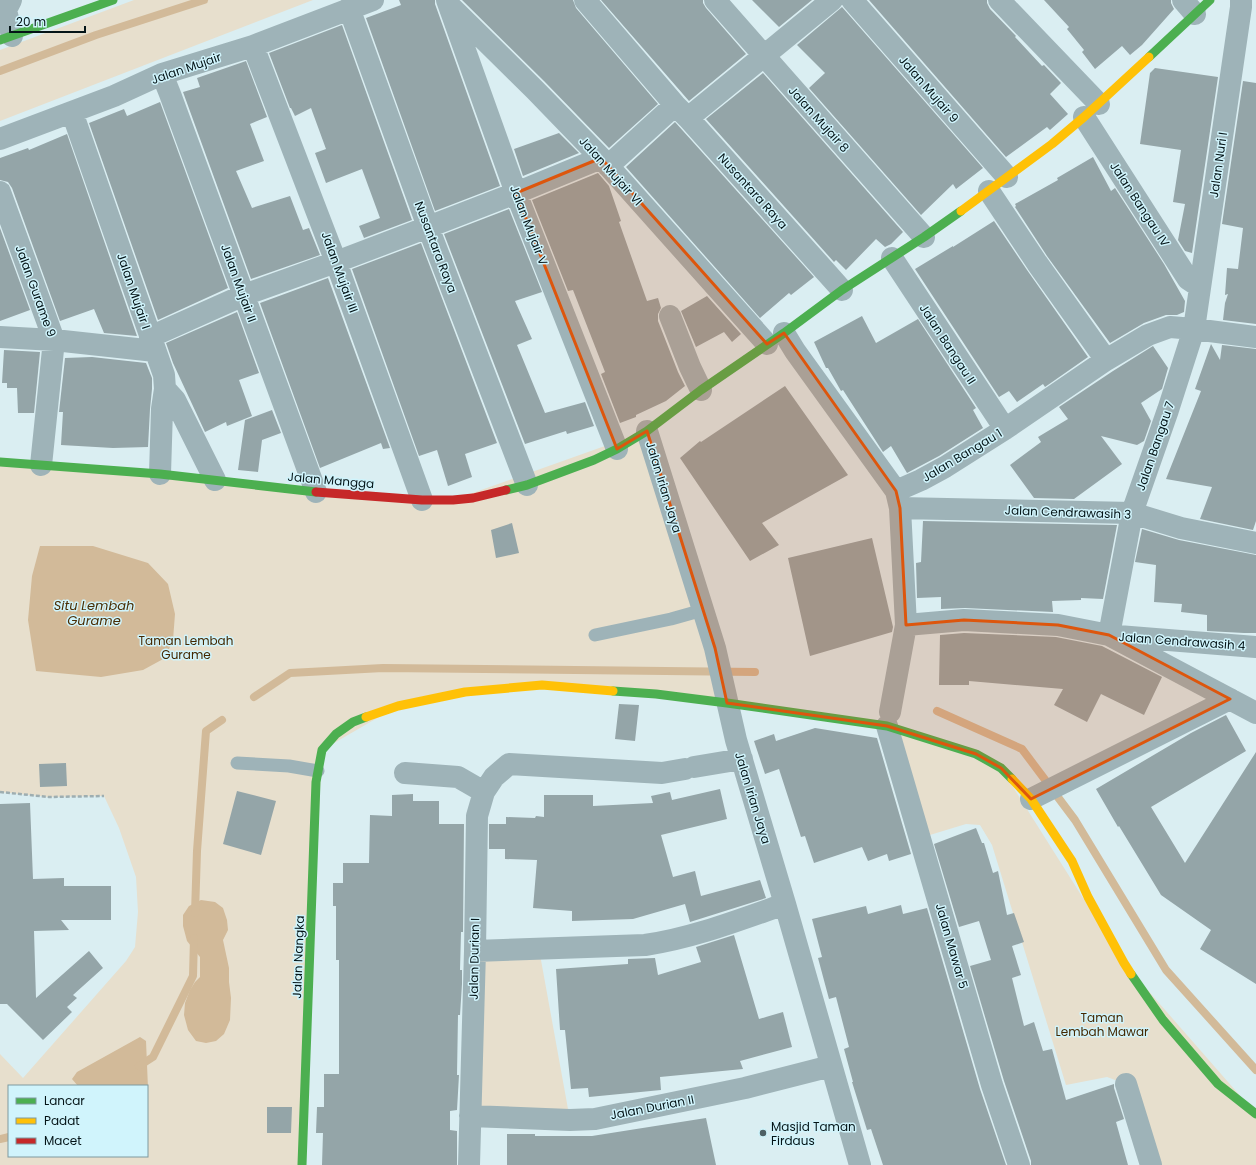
<svg xmlns="http://www.w3.org/2000/svg" width="1256" height="1165" font-family="Poppins,sans-serif">
<rect width="100%" height="100%" fill="#daeef2"/>
<path fill="#e7dfcd" fill-rule="evenodd" d="M134,0h179l-313,121v-71z
M647,431l80,272 -185,-18 -144,21 -76,44 -20,415h-302v-111l23,24 103,-117 9,-14 3,-35 -2,-35 -17,-49 -15,-32 -55,1 -49,-5v-330l453,38zM9,1086h138v70h-138z
M887,726l114,42 123,195 132,151v51h-105l-25,-81 -19,-7 -41,8 -74,-240 -12,-20 -14,-1 -46,14z
M539,949l31,171 -100,-4 5,-165z"/>
<path fill="#d2ba99" d="M40,546h53l55,17 20,21 7,30 -2,26 -8,18 -22,12 -42,7 -65,-6 -8,-51 4,-44z
M201,900l14,2 8,6 4,12 1,10 -5,10 6,28v14l2,16 -1,22 -6,14 -8,7 -10,2 -10,-2 -8,-11 -4,-15 1,-12 5,-13 5,-8 5,-5v-20l-13,-16 -4,-15v-11l6,-9z
M140,1037l6,4 2,47 -1,16v-18h-69l-6,-7 5,-7z"/>
<g fill="none" stroke-linecap="round" stroke-linejoin="round">
<path stroke="#d2ba99" stroke-width="8" d="M0,71l96,-36 108,-35
M254,697l36,-24 93,-5 372,4
M937,711l85,38 27,36
M1054,792l21,28 91,150 90,100
M195,913l2,-62 9,-120 16,-11
M139,1066l14,-9 40,-81 1,-38
M0,1139l9,-2"/>
</g>
<path fill="#94a5a8" d="M399,0h36v4l65,182 -65,25 -69,-193 35,-13z
M462,0h111l3,8 82,96 -49,44 -65,-67z
M601,0h102v3l3,5 40,46 -57,47z
M752,0h60l-33,27z
M869,0h118v3l3,6 26,27 -1,1 27,29 2,-1 17,18 -11,11 18,20 -18,16 -3,-3 -41,30z
M1044,0h127v3l3,6 -32,36 -12,10 -8,-9 -27,23 -13,-17 2,-2 -17,-21 2,-2z
M842,7l141,161 -27,21 -3,-5 -32,31 -112,-127 16,-15 -28,-28z
M342,25l70,195 -48,18 -5,-12 21,-8 -18,-49 -36,14 -11,-30 11,-4 -15,-41 -16,8 -4,-8h-1l-21,-55z
M246,61l21,56 -17,7 14,37 -28,10 16,37 38,-12 13,34 6,-2 11,27 -69,24 -68,-187 17,-5 -3,-9z
M1155,68l63,9 -26,176 -7,-2 -7,-11 7,-36 -12,-2 8,-52 -41,-6 10,-71z
M763,73l140,159 -12,12 -6,3 -9,-8 -30,31 -10,-10 -2,2 -128,-143z
M1243,81l13,2v241l-33,-4 2,-17 3,-9 -3,1 2,-27 11,1 5,-41 -21,-4z
M160,102l68,186 -70,32 -69,-197 35,-14 3,7z
M675,122l139,155 -23,18 -2,-2 -29,25 -134,-151z
M559,133l20,20 -56,23 -9,-27z
M67,134l70,202 -33,-3 -10,-24 -34,12 -48,-133 -4,-6 -8,-2v-22l28,-10 1,2z
M1093,157l18,34 4,-3 49,76 21,37 -1,11 -7,3h-11l-22,8 -34,20 -63,-87 -32,-49 1,-1 -1,-2 43,-24 -1,-2z
M598,173l11,13 12,35 -2,1 28,79 11,-3 3,10 -3,6v7l20,51 7,14 -19,15 -30,14v2l-16,6 -19,-49 4,-2 -32,-82 -5,1 -36,-91z
M509,209l33,83 -27,9 17,38 -15,6 28,68 40,-11 9,24 -27,8 -1,-3 -41,13 -81,-210z
M994,221l33,49 61,87 -43,30 -2,-3 -26,18 -8,-11 -10,6 -84,-128 38,-23v1z
M0,228l30,82 -30,11z
M421,243l76,200 -32,11 7,23 -24,9 -11,-36 -18,6 -67,-187z
M328,278l62,170 -7,1 -2,-6 -61,25 -60,-165z
M707,296l34,38 -9,8 -8,-10 -28,15 -15,-36z
M237,312l22,61 -20,7 13,36 -25,10 -1,-4 -21,10 -32,-69 -7,-20z
M862,316l14,27 42,-24 58,89 -3,2 10,18 -44,28 -32,17 -16,-27 -8,6 -40,-62 -2,1 -13,-23h-2l-12,-26z
M1211,344l9,16 2,-15 34,4v172l-3,9 -53,-11 12,-32 -46,-8 35,-88 -6,-2z
M1153,346l15,22 -6,21 -21,14 10,18 -7,20 -7,4 -36,-9 21,28 -48,35 -40,-1 -24,-33 31,-23 -3,-5 30,-18 -9,-12 54,-36z
M4,350l36,2 -6,61h-16l-1,-25h-10v-5h-5z
M92,357l54,6 6,15v11l-2,20 -2,38 -35,1 -52,-3 2,-33h-4l6,-54z
M785,386l63,89 -86,48 17,22 -29,16 -70,-103 20,-17 1,1z
M272,410l9,23 -19,7 -4,32 -20,-2 7,-50z
M923,521l194,4 -14,74 -22,-1v2l-29,1 1,11 -88,-4 -24,1v-12l-24,1 -1,-35 5,-1z
M512,523l7,30 -23,5 -5,-28z
M1142,529l37,11 77,15v78h-12l-37,-2v-16l-26,-3 1,-8 -28,-2 2,-37 -21,-3z
M872,538l21,89 -1,5 -82,24 -22,-98z
M964,633l92,4 46,9 60,31 -18,38 -43,-21 -14,28 -33,-17 9,-16 -94,-8v4h-30l1,-50z
M619,704l20,1 -4,36 -20,-2z
M1226,715l20,36 -95,56 34,56 71,-111v232l-56,-35 11,-19 -50,-35 -42,-69 -1,1 -22,-38 95,-56z
M815,728l62,10 34,116 -22,7 -2,-7 -19,7 -6,-14 -48,16 -9,-27 -4,1 -22,-68 -14,5 -11,-33 20,-7 2,7z
M66,763l1,23 -27,1 -1,-23z
M720,789l7,30 -66,16 12,42 22,-6 6,25 59,-16 6,18 -76,24 -5,-18 -52,15 -61,2v-10l-39,-3 4,-48 -32,-1v-10h-16v-25h17v-7l29,1 1,-2 8,1v-22h49v11l60,-3 -2,-7 19,-4 2,8z
M237,791l39,10 -15,54 -38,-11z
M413,794v7h26v23h25l-1,108h-2l-1,38h2v14l-2,31h-2l-1,60h2l-2,35 -7,1v19l7,1v34h-135l1,-32h-7l1,-26h7v-33h15v-114h-3v-54h-3v-23h10v-20h26l1,-48 22,1v-21z
M30,803l3,76 31,-1v8h47v34h-50l8,10 -35,1 2,67 53,-47 14,17 -30,27 4,3 -10,9 5,5 -29,28 -36,-36h-7v-200z
M976,828l6,15h2l9,30 5,-2 9,44 7,-2 10,29 -12,4 9,29 -9,3 12,48 10,-4 9,29 9,-2 14,51 48,-16v4l10,31 -8,3 12,43h-97v-4l-27,-80 -34,-115 21,-6 -12,-39 -20,6 -25,-83z
M901,905l2,9 24,-6 53,181 26,76h-123l-12,-36 -4,1 -15,-48h1l-9,-33 5,-2 -13,-50 -7,2 -11,-41 4,-1 -10,-38 54,-13 2,8z
M734,935l25,84 24,-7 9,35 -52,14 3,8 -83,8 1,13 -72,7 -1,-9 -17,1 -6,-59h-5l-4,-61 72,-5v-5l27,-1 3,17 43,-13 -5,-15z
M267,1107h25l-1,26h-24z
M706,1118l10,47h-209v-31h28v2h57z"/>
<g fill="none" stroke-linecap="round" stroke-linejoin="round">
<path stroke="#9eaeb1" stroke-width="2.5" stroke-dasharray="4 2" stroke-linecap="butt" d="M0,792l49,5 55,-1"/>
<path stroke="#9eb3b8" stroke-width="13" d="M595,635l76,-16 32,-9
M237,763l52,3 29,5"/>
<path stroke="#9eb3b8" stroke-width="22" d="M11,0l-5,10 6,26
M447,0l69,193 101,256
M585,0l90,105 13,13 154,172
M715,0l209,237
M852,0l155,177
M999,0l100,104
M1183,0l12,14
M349,8l79,219 99,258
M452,8l83,82 66,68 166,186
M253,46l83,216 86,238
M162,74l8,20 146,398
M72,112l92,263 1,14 -3,20 -2,65
M1084,117l104,162 12,8
M688,118l144,-118
M0,139l114,-43 48,-22 91,-28 120,-46
M608,166l67,-61
M989,191l48,72 69,97
M0,192l54,148 -13,125
M892,258l113,171
M670,316l20,51 11,23
M784,333l11,18 101,140 4,17 6,117 -16,87
M0,337l54,3 101,11
M150,337l94,-42 92,-33 92,-35 88,-34 85,-35
M165,389l10,11 40,80
M647,431l68,217 21,92 49,164 75,261
M896,491l25,-11 24,-13 60,-38 101,-69 42,-25 22,-8 24,2 62,8
M900,508l232,5 49,15 75,15
M906,625l58,-5 94,5 51,10 147,78
M1109,635l23,-122 36,-103 26,-81 47,-322v-7
M1118,636l138,11
M887,726l105,359 27,80
M694,767l48,-8
M405,773l53,4 26,15
M1031,799l199,-100
M475,951l170,-6c48,-7 94,-25 140,-41
M1126,1084l25,81
M470,1116l100,4 25,-1 150,-31 86,-22
M469,1165l6,-214 2,-135 7,-24 10,-15 15,-13 153,9 23,-4"/>
<path stroke="#4caf50" stroke-width="9" d="M0,40l113,-40
M1149,57l61,-57
M0,462l160,12 156,18
M506,490l21,-5 67,-25 23,-11 30,-18 54,-41 83,-57 58,-43 82,-53 37,-26
M613,691l43,3 71,9 160,23 89,28 25,14 11,11
M1131,974l32,46 55,64 38,30
M302,1165l14,-383 6,-32 14,-16 17,-12 13,-5"/>
<path stroke="#ffc107" stroke-width="9" d="M961,211l91,-67 32,-27 65,-60
M366,717l32,-11 67,-14 77,-7 71,6
M1012,779l19,20 41,62 16,36 36,66 7,11"/>
<path stroke="#c62828" stroke-width="9" d="M316,492l106,8h31l20,-2 33,-8"/>
</g>
<path fill="#dd560d" fill-opacity="0.2" stroke="#dd560d" stroke-width="3" stroke-linejoin="round" d="M601,158l166,186 17,-11 112,158 4,17 6,117 58,-5 94,5 51,10 121,64 -199,100 -30,-31 -25,-14 -89,-28 -160,-23 -12,-55 -68,-217 -30,18 -101,-256z"/>
<circle fill="#4f6064" stroke="#d0f4fc" stroke-width="1.5" cx="763" cy="1133" r="4"/>
<g text-anchor="middle" dominant-baseline="central" stroke-width="3" stroke-linejoin="round" paint-order="stroke">
<g font-size="12" fill="#041417" stroke="#d0f4fc">
<text transform="translate(186 68) rotate(-19)">Jalan Mujair</text>
<text transform="translate(929 89) rotate(49)">Jalan Mujair 9</text>
<text transform="translate(819 119) rotate(48)">Jalan Mujair 8</text>
<text transform="translate(1218 165) rotate(-82)">Jalan Nuri I</text>
<text transform="translate(611 171) rotate(48)">Jalan Mujair VI</text>
<text transform="translate(753 191) rotate(48)">Nusantara Raya</text>
<text transform="translate(1140 204) rotate(57)">Jalan Bangau IV</text>
<text transform="translate(529 225) rotate(69)">Jalan Mujair V</text>
<text transform="translate(436 247) rotate(69)">Nusantara Raya</text>
<text transform="translate(340 272) rotate(70)">Jalan Mujair III</text>
<text transform="translate(239 283) rotate(70)">Jalan Mujair II</text>
<text transform="translate(36 291) rotate(70)">Jalan Gurame 9</text>
<text transform="translate(134 291) rotate(71)">Jalan Mujair I</text>
<text transform="translate(948 344) rotate(57)">Jalan Bangau II</text>
<text transform="translate(1155 446) rotate(-71)">Jalan Bangau 7</text>
<text transform="translate(962 455) rotate(-31)">Jalan Bangau 1</text>
<text transform="translate(331 480) rotate(5)">Jalan Mangga</text>
<text transform="translate(664 487) rotate(73)">Jalan Irian Jaya</text>
<text transform="translate(1068 512) rotate(2)">Jalan Cendrawasih 3</text>
<text transform="translate(1182 641) rotate(4)">Jalan Cendrawasih 4</text>
<text transform="translate(753 798) rotate(73)">Jalan Irian Jaya</text>
<text transform="translate(952 946) rotate(74)">Jalan Mawar 5</text>
<text transform="translate(298 957) rotate(-88)">Jalan Nangka</text>
<text transform="translate(474 959) rotate(-89)">Jalan Durian I</text>
<text transform="translate(652 1107) rotate(-11)">Jalan Durian II</text>
</g>
<g font-size="12" fill="#452800" stroke="#d0f4fc">
<text x="186" y="640">Taman Lembah<tspan x="186" dy="14">Gurame</tspan></text>
<text x="1102" y="1017">Taman<tspan x="1102" dy="14">Lembah Mawar</tspan></text>
</g>
<g font-size="12" fill="#041417" stroke="#d0f4fc" text-anchor="start">
<text x="771" y="1126">Masjid Taman<tspan x="771" dy="14">Firdaus</tspan></text>
</g>
<g font-size="13" font-style="italic" fill="#4a2d04" stroke="#d0f4fc">
<text x="94" y="605">Situ Lembah<tspan x="94" dy="15">Gurame</tspan></text>
</g>
</g>
<rect x="8" y="1085" width="140" height="72" fill="#d0f4fc" stroke="#7e9aa0"/>
<rect x="16" y="1098" width="20" height="6" fill="#4caf50" stroke="#7e9aa0"/>
<text x="44" y="1105" font-size="12" fill="#041417">Lancar</text>
<rect x="16" y="1118" width="20" height="6" fill="#ffc107" stroke="#7e9aa0"/>
<text x="44" y="1125" font-size="12" fill="#041417">Padat</text>
<rect x="16" y="1138" width="20" height="6" fill="#c62828" stroke="#7e9aa0"/>
<text x="44" y="1145" font-size="12" fill="#041417">Macet</text>
<path d="M10 26v6h75v-6" fill="none" stroke="#041417" stroke-width="2"/>
<text x="16" y="26" font-size="12" fill="#041417" stroke="#d0f4fc" stroke-width="3" paint-order="stroke">20 m</text>
</svg>
